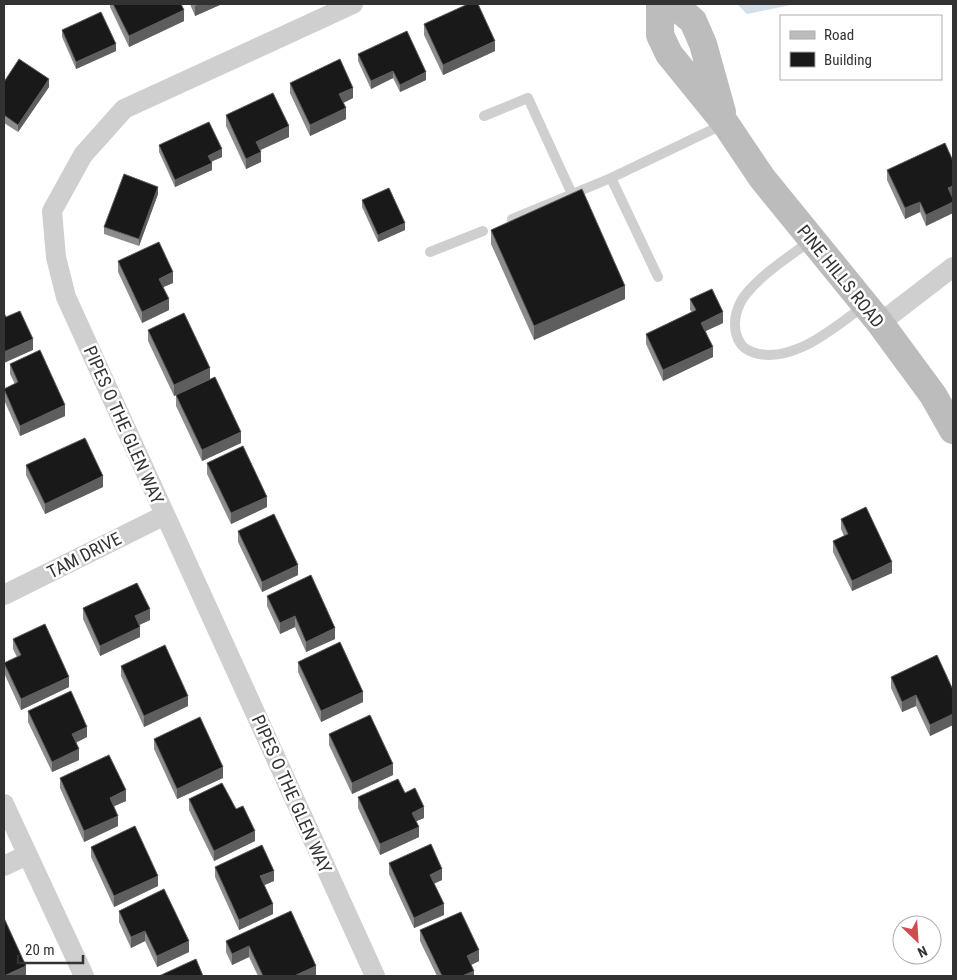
<svg xmlns="http://www.w3.org/2000/svg" width="957" height="980" font-family="'Roboto Condensed',sans-serif">
<rect width="100%" height="100%" fill="#fff"/>
<path fill="#d1dfea" d="M737,4h58l-48,10z"/>
<g fill="none" stroke-linecap="round" stroke-linejoin="round">
<path stroke="#cfcfcf" stroke-width="10" d="M484,116l44,-18 44,96
M512,219l99,-41
M810,241c-21,16 -47,32 -64,53 -9,11 -13,26 -10,39 2,9 8,16 16,19 40,14 82,-25 112,-46
M430,252l53,-21
M658,277l-47,-99 113,-54"/>
<path stroke="#cfcfcf" stroke-width="20" d="M353,4l-229,105 -41,46 -31,56 4,46 10,40 309,679
M880,323l73,-56
M4,595l161,-80
M4,804l80,172
M4,866l23,-11"/>
<path stroke="#bcbcbc" stroke-width="28" d="M660,4v31l9,19 56,69 37,55 118,145 53,72 20,35
M673,4l20,17 10,23 19,68"/>
</g>
<path fill="#8c8c8c" d="M110,4h71l3,17 -55,26 -19,-40z
M190,4h32l-27,12z
M424,24l71,27 -52,24 -19,-40z
M62,30l54,21 -40,18 -14,-32z
M358,54l68,26 -26,12 -7,-14 -22,11 -13,-28z
M4,82l45,5 -31,45 -14,-9z
M290,83l63,15 -10,5 3,16 -36,17 -20,-43z
M226,115l63,22 -29,13 1,12 -15,7 -20,-43z
M159,145l63,12 -11,5 1,8 -37,17 -16,-35z
M887,170l65,27 1,2v14l-27,13 -6,-14 -15,7 -18,-39z
M158,194l-19,52 -35,-12v-7z
M362,200l43,30 -27,12 -16,-35z
M491,230l134,69 -91,41 -43,-96z
M118,261l55,22 -10,4 6,23 -27,13 -24,-51z
M690,299l33,24 -17,8 7,26 -50,24 -17,-37v-10l46,-22 -2,-2z
M148,330l62,49 -36,17 -26,-55z
M10,364l55,52 -45,20 -16,-36v-11l11,-5 -5,-10z
M176,395l65,48 -39,18 -26,-55z
M207,463l60,44 -36,17 -24,-50z
M26,465l77,22 -58,27 -19,-39z
M841,519l51,54 -40,18 -19,-39v-11l11,-5 -3,-7z
M238,531l60,44 -36,17 -24,-50z
M267,596l68,43 -29,13 -11,-25 -15,7 -13,-28z
M83,608l67,12 -11,5 1,12 -40,19 -17,-37z
M13,639l56,48 -48,23 -17,-37v-10l13,-6 -4,-8z
M298,662l65,40 -42,20 -23,-50z
M121,666l67,40 -44,21 -23,-51z
M891,677l62,13v35l-23,11 -14,-30 -14,6 -11,-24z
M28,711l59,26 -11,6 3,17 -27,12 -24,-50z
M329,734l64,41 -41,19 -23,-49z
M154,739l69,39 -46,21 -23,-50z
M60,778l66,23 -12,5 4,20 -34,16 -24,-54z
M405,793l19,25 -8,3 3,16 -39,18 -22,-47v-11z
M189,799l47,10 19,32 -41,20 -25,-51z
M91,847l67,39 -44,21 -23,-50z
M389,863l53,17 -8,4 10,31 -30,13 -25,-54z
M215,867l59,14 -10,4 9,29 -34,16 -24,-53z
M119,911l70,41 -32,15 -12,-26 -14,7 -12,-26z
M291,911l25,65h-58l-9,-19 -17,8 -6,-13v-11z
M420,930l59,31 -8,4 3,11h-37l-17,-35z"/>
<path fill="#5e5e5e" d="M200,4h22l-27,12v-10z
M184,10v11l-55,26v-11z
M495,41v10l-52,24v-10z
M116,44v7l-40,18v-7z
M393,71v7l-22,11v-8z
M426,72v8l-26,12v-7z
M49,79v8l-31,45v-7z
M353,88v10l-14,7v-11z
M346,108v11l-36,17v-11z
M289,126v11l-33,15v-10z
M222,149v8l-14,6v-7z
M261,152v10l-15,7v-10z
M212,163v7l-37,17v-7z
M953,186v10l-5,3v-11z
M158,187v7l-19,52v-7z
M920,202v10l-15,7v-11z
M953,202v11l-27,13v-11z
M405,223v7l-27,12v-7z
M173,272v11l-14,6v-10z
M625,286v13l-91,41v-14z
M169,299v11l-27,13v-11z
M723,312v11l-22,10v-10z
M33,339v11l-29,13v-11z
M713,347v10l-50,24v-11z
M210,368v11l-36,17v-11z
M65,405v11l-45,20v-10z
M241,432v11l-39,18v-11z
M103,476v11l-58,27v-10z
M267,497v10l-36,17v-11z
M892,562v11l-40,18v-10z
M298,565v10l-36,17v-10z
M150,609v11l-15,7v-11z
M295,616v11l-15,7v-11z
M140,627v10l-40,19v-10z
M335,628v11l-29,13v-10z
M69,677v10l-48,23v-11z
M363,692v10l-42,20v-11z
M916,695v11l-14,6v-10z
M188,696v10l-44,21v-11z
M953,714v11l-23,11v-11z
M87,727v10l-15,7v-10z
M79,749v11l-27,12v-10z
M393,764v11l-41,19v-11z
M223,767v11l-46,21v-10z
M126,790v11l-16,7v-10z
M424,807v11l-12,5v-10z
M118,816v10l-34,16v-11z
M419,827v10l-39,18v-11z
M255,831v10l-41,20v-10z
M442,869v11l-12,5v-10z
M274,871v10l-14,6v-11z
M158,876v10l-44,21v-11z
M273,904v10l-34,16v-10z
M444,904v11l-30,13v-10z
M145,931v10l-14,7v-11z
M189,941v11l-32,15v-11z
M249,946v11l-17,8v-11z
M479,950v11l-12,6v-11z
M26,966v10h-22z
M316,966v10h-22z
M474,971v5h-12z"/>
<path fill="#191919" stroke="#5e5e5e" d="M113,4h68l3,6 -55,26z
M468,4h10l17,37 -52,24 -19,-41z
M101,12l15,32 -40,18 -14,-32z
M407,31l19,41 -26,13 -7,-14 -22,10 -13,-27z
M19,59l30,20 -31,46 -14,-10v-33z
M340,59l13,29 -14,6 7,14 -36,17 -20,-42z
M273,93l16,33 -33,16 5,10 -15,7 -20,-44z
M209,122l13,27 -14,7 4,7 -37,17 -16,-35z
M945,143l8,18v25l-5,2 5,11v3l-27,13 -6,-13 -15,6 -18,-38z
M124,174l34,13 -19,52 -35,-12z
M389,188l16,35 -27,12 -16,-35z
M582,189l43,97 -91,40 -43,-96z
M159,242l14,30 -14,7 10,20 -27,13 -24,-51z
M712,289l11,23 -22,11 12,24 -50,23 -17,-36 50,-24 -6,-11z
M20,311l13,28 -29,13v-39l2,4z
M184,313l26,55 -36,17 -26,-55z
M40,350l25,55 -45,21 -16,-37 14,-7 -8,-18z
M215,377l26,55 -39,18 -26,-55z
M85,438l18,38 -58,28 -19,-39z
M243,446l24,51 -36,16 -24,-50z
M866,507l26,55 -40,19 -19,-40 15,-7 -7,-15z
M274,514l24,51 -36,17 -24,-51z
M311,575l24,53 -29,14 -11,-26 -15,7 -13,-27z
M137,583l13,26 -15,7 5,11 -40,19 -17,-38z
M45,624l24,53 -48,22 -17,-36 17,-8 -8,-16z
M340,642l23,50 -42,19 -23,-49z
M165,645l23,51 -44,20 -23,-50z
M937,655l16,35v24l-23,11 -14,-30 -14,7 -11,-25z
M71,691l16,36 -15,7 7,15 -27,13 -24,-51z
M370,715l23,49 -41,19 -23,-49z
M200,717l23,50 -46,22 -23,-50z
M109,755l17,35 -16,8 8,18 -34,15 -24,-53z
M398,779l7,14 10,-5 9,19 -12,6 7,14 -39,17 -22,-47z
M222,783l14,26 7,-3 12,25 -41,20 -25,-52z
M135,826l23,50 -44,20 -23,-49z
M431,844l11,25 -12,6 14,29 -30,14 -25,-55z
M262,845l12,26 -14,5 13,28 -34,16 -24,-53z
M164,889l25,52 -32,15 -12,-25 -14,6 -12,-26z
M291,911l25,55 -22,10h-31l-14,-30 -17,8 -6,-13z
M461,912l18,38 -12,6 7,15 -12,5h-20l-22,-46z
M4,918l22,48 -22,10z
M196,959l7,17h-44z"/>
<g text-anchor="middle" dominant-baseline="central" stroke-width="5" stroke-linejoin="round" paint-order="stroke">
<g font-size="18" fill="#323232" stroke="#fff">
<text transform="translate(841 276) rotate(51)">PINE HILLS ROAD</text>
<text transform="translate(124 425) rotate(66)">PIPES O THE GLEN WAY</text>
<text transform="translate(84 555) rotate(-27)">TAM DRIVE</text>
<text transform="translate(292 794) rotate(66)">PIPES O THE GLEN WAY</text>
</g>
</g>
<rect width="957" height="980" fill="none" stroke="#323232" stroke-width="10"/>
<rect x="780" y="15" width="162" height="65" fill="#ffffff" stroke="#adadad"/>
<rect x="790" y="31" width="25" height="8" fill="#bcbcbc" stroke="#adadad"/>
<text x="824" y="40" font-size="15" fill="#323232">Road</text>
<rect x="790" y="52" width="25" height="15" fill="#191919" stroke="#adadad"/>
<text x="824" y="65" font-size="15" fill="#323232">Building</text>
<g transform="translate(917 940) rotate(155)"><circle r="24" fill="#ffffff" stroke="#adadad"/>
<path d="M0-4L9 19L0 12L-9 19Z" fill="#d14c52"/>
<text y="-8" font-size="14" font-weight="bold" text-anchor="middle" fill="#323232">N</text>
</g>
<path d="M18 955v8h65v-8" fill="none" stroke="#323232" stroke-width="2.5"/>
<text x="25" y="955" font-size="15" fill="#323232" stroke="#ffffff" stroke-width="4" paint-order="stroke">20 m</text>
</svg>
